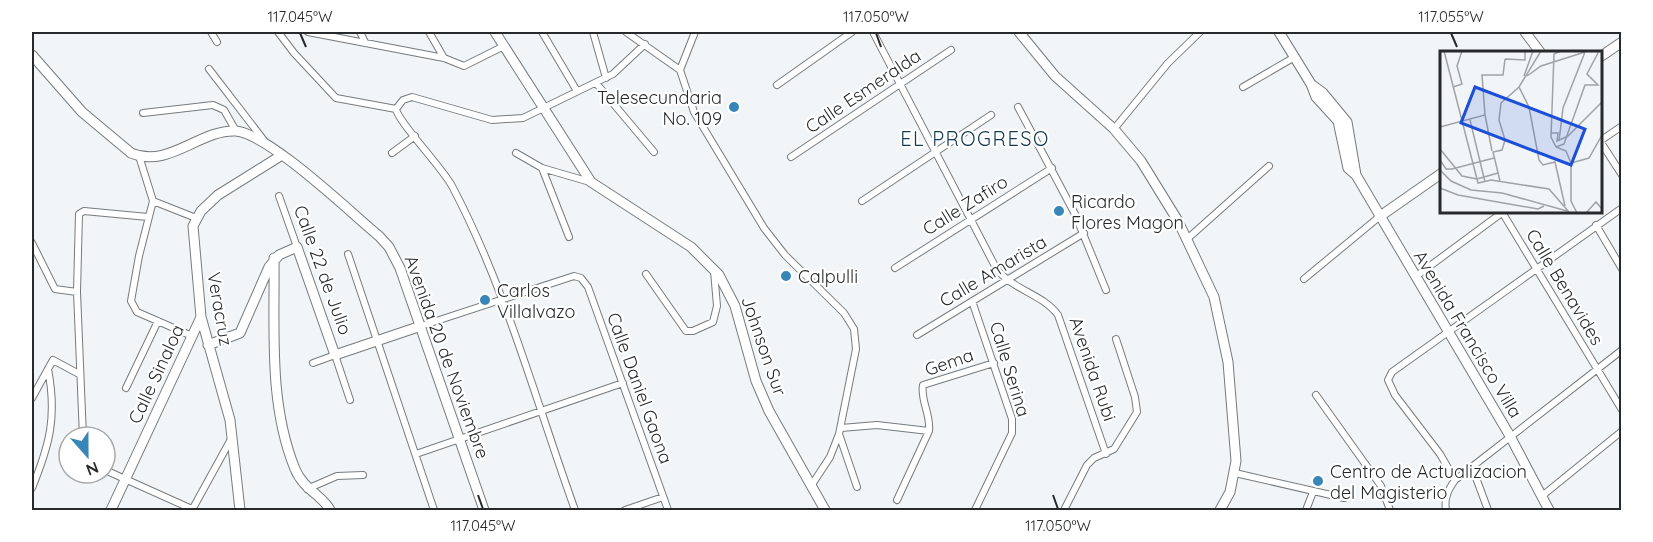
<svg xmlns="http://www.w3.org/2000/svg" width="1653" height="542" font-family="Quicksand,sans-serif">
<rect width="100%" height="100%" fill="#f1f5f8"/>
<g fill="none" stroke-linecap="round" stroke-linejoin="round">
<g stroke="#777b7d" stroke-width="8">
<path id="street" d="M211,32l6,10
M278,32l16,21 42,45 60,11
M308,32l136,26 20,8 40,-20
M360,32l5,10
M429,32l15,26
M542,32l35,59
M593,32l13,46
M626,32l54,38
M873,32l123,236c16,22 47,26 62,47l48,139
M209,69l57,74
M680,70l14,42 70,116 21,27 59,58 10,16 2,20 -17,85 -9,23 -19,29
M680,70l15,-38
M596,83l58,69
M777,85l75,-53
M1243,87l50,-29
M1018,107l57,107 31,76
M396,109c2,13 46,58 56,77 54,102 84,216 123,324
M396,109l7,-9 9,-3 80,23 31,-2 90,-44 32,-30
M143,113l70,-8 11,5 12,21
M1114,129l54,-66 32,-31
M1600,141l22,34
M1600,141l22,-15
M392,153l23,-17
M516,153l26,15 48,14
M139,156l14,45 -14,55 -8,45 6,11 55,24
M791,157l160,-107
M542,168l27,69
M279,196l18,51
M153,201l43,17
M862,201l129,-86
M1502,212l120,198
M1596,225l26,44
M1186,240l83,-74
M32,243l23,46 22,3
M348,254l86,256
M895,268l157,-100
M646,274l40,57h7l20,-9 4,-16 -3,-35
M1415,277l88,-65
M1304,279l75,-62
M972,301l40,118v14l-37,77
M421,326l153,-50 7,2 7,9 80,223
M917,335l167,-102
M313,363l22,-8 15,45
M126,388l32,-67
M1316,395l65,91 9,24
M32,398l21,-38 26,14
M841,428l36,-3 52,6
M839,434l18,53
M83,437l-6,-145 2,-78 5,-3 64,6
M416,454l207,-71
M1472,467l16,43
M105,470l89,40
M1235,473l109,25
M1455,480l-15,-26 -45,-59 -7,-15 4,-8 230,-164
M32,488c18,-44 25,-72 16,-119
M307,489l30,-13 26,-1
M1542,496l80,-65
M897,500l32,-69c2,-17 -9,-31 -6,-46l71,-22
M192,510l38,-69
M625,510l38,-13
M1064,510l23,-45 7,-7 20,-9 23,-37 -2,-15 -19,-58
M1306,510l7,-18
M1446,510c-2,-12 2,-20 9,-30l167,-130"/>
</g>
<g stroke="#777b7d" stroke-width="11">
<path id="secondary" d="M495,32l96,150 100,65 28,28 16,31 21,75 13,30 56,99
M1019,32l36,44 59,53 27,32 37,60 36,76 14,65 8,99 -6,31 -10,18
M1279,32l32,52 5,13 22,24 10,47 8,7 154,261 39,74
M1525,32l15,20
M32,55l50,57 49,41c38,16 69,-24 105,-22 33,3 114,81 143,105l10,11 11,21 84,242
M1600,57l22,-15
M1312,85l11,8 24,29 9,53
M1379,217l63,-44
M274,258c1,70 -6,145 21,211 8,20 28,27 35,41
M208,345l32,-12 29,-66 10,-12 18,-8 38,108 86,-29
M111,510l90,-193
M240,510l-10,-90 -29,-103 -8,-91 8,-15 17,-16 64,-40"/>
</g>
<use href="#street" stroke="#fff" stroke-width="6"/>
<use href="#secondary" stroke="#fff" stroke-width="9"/>
</g>
<path fill="none" stroke="#27292a" stroke-width="2" d="M300,33l6,14M876,33l5,14M1451,33l6,14M478,495l5,14M1053,495l5,14"/>
<g fill="#3886b8" stroke="#fff" stroke-width="2">
<circle cx="734" cy="107" r="6"/>
<circle cx="1059" cy="211" r="6"/>
<circle cx="786" cy="276" r="6"/>
<circle cx="485" cy="300" r="6"/>
<circle cx="1318" cy="481" r="6"/>
</g>
<g text-anchor="middle" dominant-baseline="central" stroke-width="4.5" stroke-linejoin="round" paint-order="stroke">
<g font-size="18" fill="#27292a" stroke="#fff">
<text transform="translate(863 91) rotate(-34)">Calle Esmeralda</text>
<text transform="translate(965 205) rotate(-32)">Calle Zafiro</text>
<text transform="translate(323 270) rotate(70)">Calle 22 de Julio</text>
<text transform="translate(993 271) rotate(-31)">Calle Amarista</text>
<text transform="translate(1565 287) rotate(59)">Calle Benavides</text>
<text transform="translate(220 309) rotate(80)">Veracruz</text>
<text transform="translate(1468 334) rotate(59)">Avenida Francisco Villa</text>
<text transform="translate(764 346) rotate(71)">Johnson Sur</text>
<text transform="translate(447 357) rotate(70)">Avenida 20 de Noviembre</text>
<text transform="translate(949 362) rotate(-19)">Gema</text>
<text transform="translate(1010 369) rotate(73)">Calle Serina</text>
<text transform="translate(1093 369) rotate(71)">Avenida Rubi</text>
<text transform="translate(156 374) rotate(-65)">Calle Sinaloa</text>
<text transform="translate(640 388) rotate(70)">Calle Daniel Gaona</text>
</g>
<g font-size="18" fill="#27292a" stroke="#fff" text-anchor="start">
<text x="722" y="97" text-anchor="end">Telesecundaria<tspan x="722" dy="21">No. 109</tspan></text>
<text x="1071" y="201">Ricardo<tspan x="1071" dy="21">Flores Magon</tspan></text>
<text x="798" y="276">Calpulli</text>
<text x="497" y="290">Carlos<tspan x="497" dy="21">Villalvazo</tspan></text>
<text x="1330" y="471">Centro de Actualizacion<tspan x="1330" dy="21">del Magisterio</tspan></text>
</g>
<g font-size="20" letter-spacing="1.5" fill="#153a52" stroke="#fff">
<text x="975" y="138">EL PROGRESO</text>
</g>
</g>
<g transform="translate(1440 51)">
<rect width="162" height="162" fill="#f1f5f8"/>
<path fill="none" stroke="#a0a3a6" stroke-width="1.5" d="M4,0l7,27M65,8l20,1v-9M84,25l9,-25M87,25l14,-10 44,-14M11,27l27,105 13,-3 58,9 20,23M13,36l9,-3 -5,-18 5,-15M79,36l10,20 10,53 4,5 12,-3 10,44M45,64l7,36M30,69l15,62M0,76l45,-12 -3,-40h21l2,-16M111,82h7l-1,8 9,-4M127,86l35,-35M119,90l4,-33 22,-56M116,96l8,-3 21,-59h13l-11,-11 12,-23M116,96l-5,-10 3,-83 7,-3M116,96l10,4 5,12M0,98l22,27 15,3M0,109l6,9h6l42,-11M0,119l11,11 20,9 31,3 65,18M37,128l21,-6M60,130l-7,-29 9,-2 3,-10 -6,-20 2,-17 18,-16 22,-36M0,137l18,7 80,14 6,-3M137,162l-6,-12v-38l18,-5 13,-23M146,162l10,-11 6,7"/>
<path fill="#1d4ed8" fill-opacity="0.15" stroke="#1d4ed8" stroke-width="3" d="M35,36l110,42 -14,36 -110,-42z"/>
<rect width="162" height="162" fill="none" stroke="#27292a" stroke-width="3"/>
</g>
<rect width="1653" height="542" fill="none" stroke="#ffffff" stroke-width="66"/>
<g transform="translate(87 455) rotate(159)"><circle r="28" fill="#ffffff" stroke="#a9a9aa" stroke-width="1.5"/>
<path d="M0-4.5L10 22L0 15L-10 22Z" fill="#3886b8"/>
<text y="-9" font-size="16" font-weight="bold" text-anchor="middle" fill="#27292a">N</text>
</g>
<rect x="33" y="33" width="1587" height="476" fill="none" stroke="#27292a" stroke-width="2"/>
<g font-size="15" text-anchor="middle" fill="#27292a">
<text x="300" y="22">117.045°W</text>
<text x="876" y="22">117.050°W</text>
<text x="1451" y="22">117.055°W</text>
<text x="483" y="531">117.045°W</text>
<text x="1058" y="531">117.050°W</text>
</g>
</svg>
